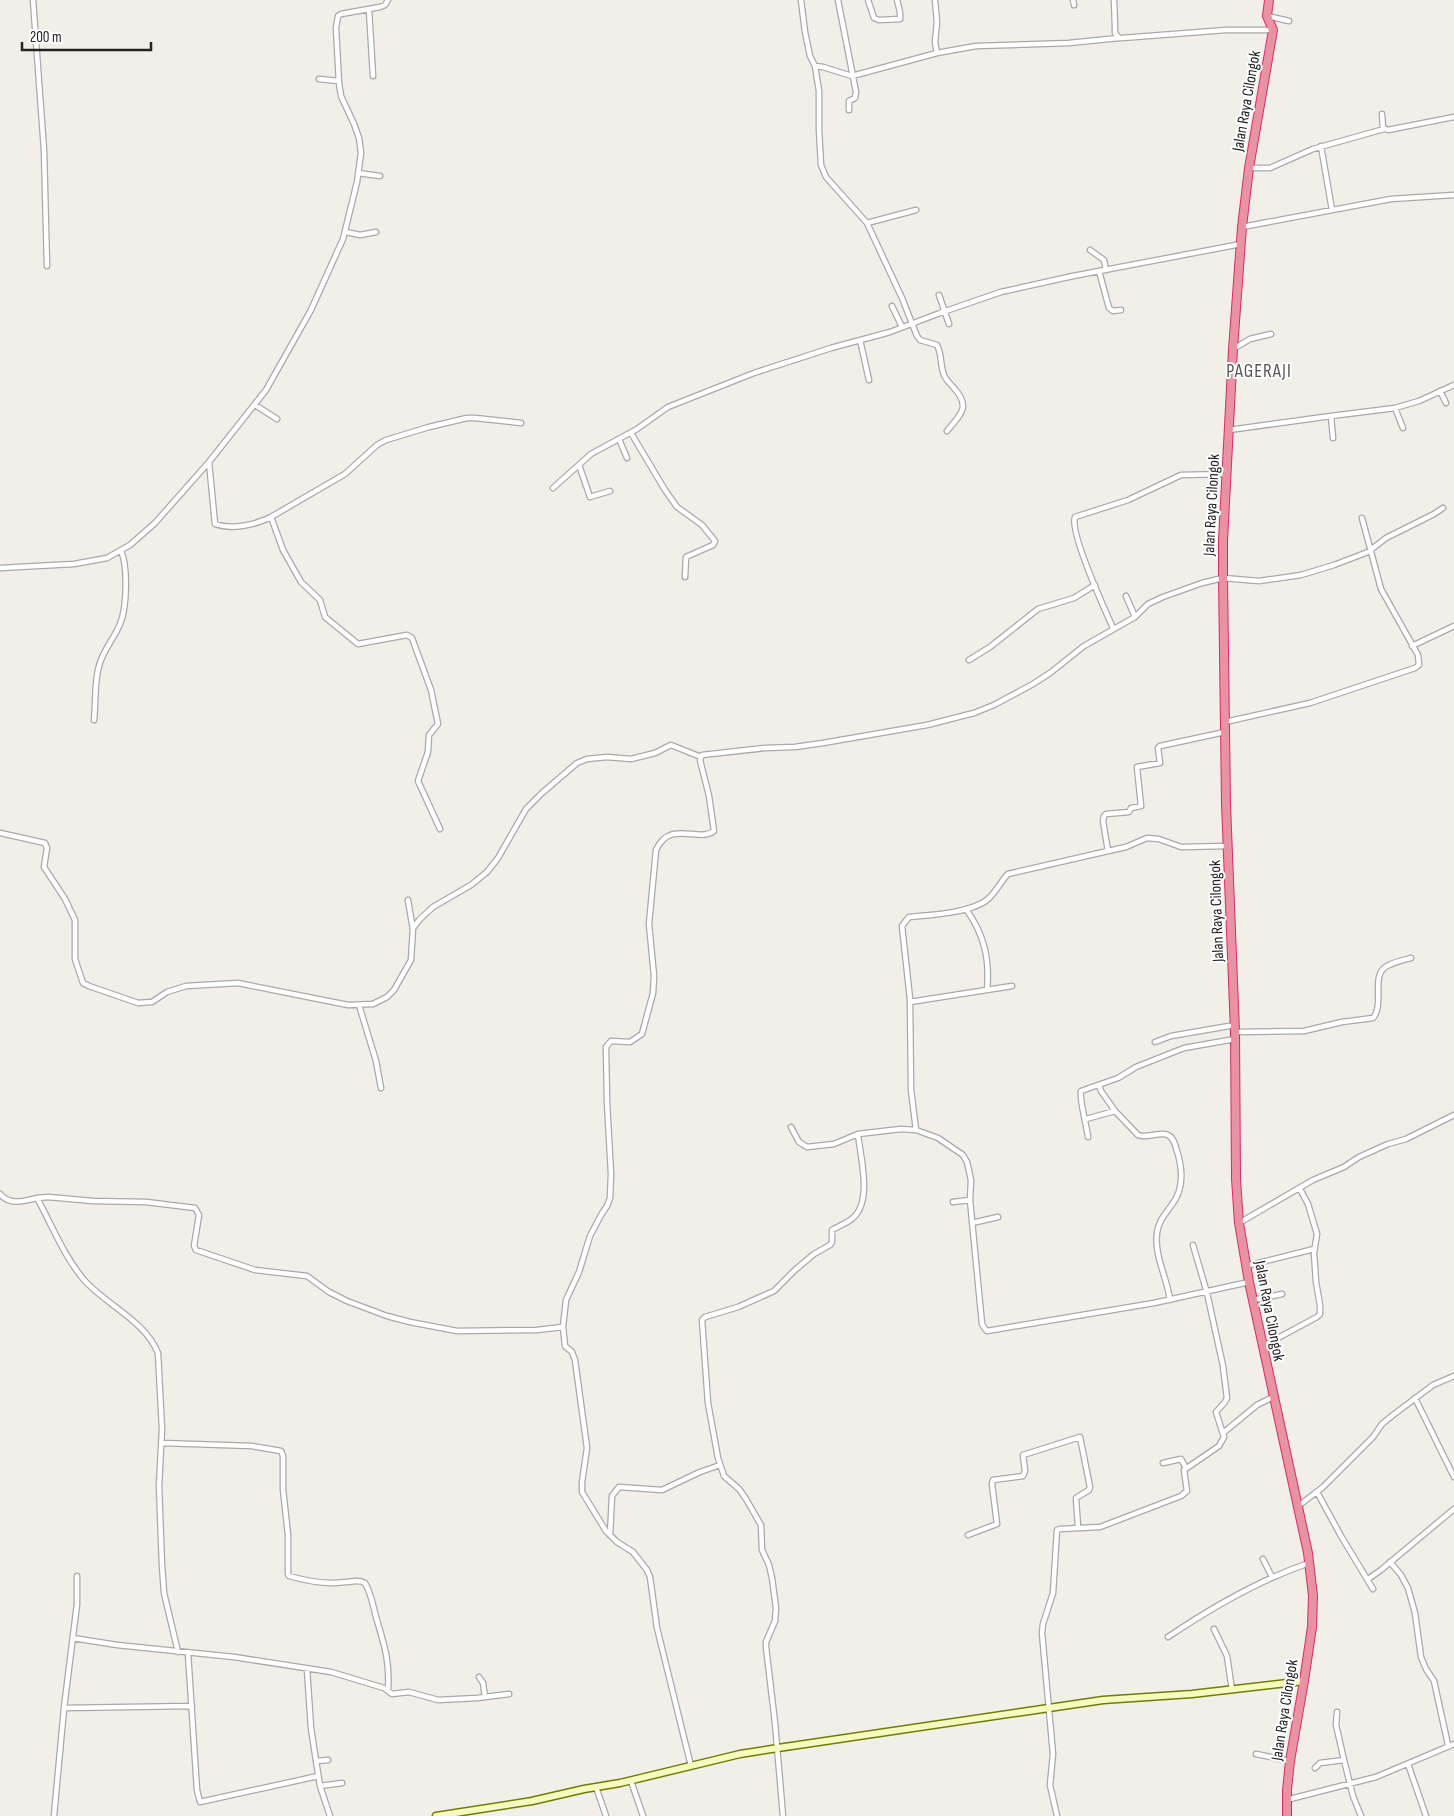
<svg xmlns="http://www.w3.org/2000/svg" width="1454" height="1816" font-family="'Sofia Sans Condensed',sans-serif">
<rect width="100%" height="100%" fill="#f2efe9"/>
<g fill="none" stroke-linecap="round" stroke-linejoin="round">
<g stroke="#a9a9a9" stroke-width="7">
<path id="street" d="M33,0l11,150 3,116
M801,0l4,32 5,24 5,10 4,25v39l2,35 5,12 41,46 35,75 15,38 3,4 17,5c5,9 3,20 7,30 2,5 6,9 10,13 17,19 7,26 -7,43
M838,0l18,92 -1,6 -6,3v9
M868,0l6,18 5,2 21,-1v-7l-3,-12
M1073,0l1,5
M1114,0l1,27v6l4,5h3l104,-8h47
M369,10l4,66
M1267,16l22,5
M937,53l39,-7 93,-3 50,-5
M815,66l8,1 29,9 85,-23 -2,-11 2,-20 -2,-22
M319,79l20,2
M1382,114l1,14 5,2 66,-13
M1321,146l11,64
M1249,168h21l43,-19 71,-20
M358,173l22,3
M867,223l49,-13
M1242,227l149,-28 63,-4
M346,232l14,3 16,-3
M1090,250l14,10 2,10
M1099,271l10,37 4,3 8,-1
M939,295l10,29
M892,306l10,21
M860,340l9,40
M1233,349l17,-10 21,-5
M1440,391l6,12
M255,405l22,14
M1395,408l8,20
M1331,416l2,22
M1229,430l102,-14 64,-8 24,-7 35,-16
M631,433l34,57 12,17 25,18 13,16 -2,4 -27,12 -1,20
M619,439l8,19
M209,462l6,62c17,6 40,1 56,-7l12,33 18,32 19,18 5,17 33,27 49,-9 5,3 19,52 7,34 -9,11 -1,17 -10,29 22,48
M579,465l11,32 20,-6
M553,488l38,-34 46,-25 31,-22 86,-34 77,-25 59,-16 50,-19 61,-21 72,-16 168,-32
M271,517l74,-43 32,-29 9,-5 43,-13 38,-9h8l46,5
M0,568l74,-4 33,-6 23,-13 25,-22 54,-61 57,-72 45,-80 32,-71 14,-57 4,-29 -2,-15 -5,-14 -13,-28 -2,-13 -3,-55 2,-12 3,-2 39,-7 5,-2 3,-5
M1126,596l9,21
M1113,628c-8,-18 -44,-96 -38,-111l53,-17 53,-25 46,-1
M1412,646l42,-20
M969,660l21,-13 48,-38 36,-11 21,-13
M94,720c2,-17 0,-37 5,-54 4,-16 15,-27 21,-42 7,-16 8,-58 1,-73
M1225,722l85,-19 105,-35 4,-3 -1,-10 -37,-66 -19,-71
M0,833l45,10 2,5 -3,19 21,32 10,21v39l8,24 6,3 49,17 14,-1 15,-10 19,-6 52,-3 110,22 25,-1 14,-7 7,-7 17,-30 2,-32 7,-9 13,-12 38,-22 16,-13 11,-14 28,-49 16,-16 35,-30 10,-4 20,-2 24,2 24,-6 16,-8 30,12
M1108,851l-5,-30 1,-5 2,-2 23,-2 2,-4 10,-2 -4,-39 23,-4 -2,-15 2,-2 65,-14
M408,900l5,30
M966,909c18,25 24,50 21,81
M910,1002l102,-16
M359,1005l17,56 5,27
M1235,1032l69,-1 38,-9 31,-4c12,-14 -3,-43 14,-52 7,-4 16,-6 24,-8
M1155,1042l16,-6 64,-11
M1099,1085l2,6 14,20
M1086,1119l29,-8 23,24c10,4 21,-4 30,0 6,3 7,10 9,16 6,19 7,39 -6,55 -6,8 -13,16 -14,27 -3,23 10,44 13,67
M791,1127l8,15 8,5 27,-3 24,-10 43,-5 15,1 22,8 25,17 4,7 4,18 -1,20 12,124 3,5 2,2 167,-28 95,-21
M916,1130l-5,-40 -1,-91 -8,-73 7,-9c21,-2 63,-4 79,-18 8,-7 13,-18 20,-25l100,-23 18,-4 21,-9 12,1 22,8 47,-1
M1088,1137c-1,-10 -9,-38 -7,-46l37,-13 18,-11 48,-19 51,-9
M0,1194c10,12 24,7 37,4 15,27 27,59 48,83 23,25 60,40 73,72l4,76 -3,57 3,79 2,28 14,59
M37,1198l11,-1 45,4 53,1 49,6 4,7 -5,31 2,4 59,20 52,6 22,16 18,9 40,15 23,6 47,9 80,-1 26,-3 3,-27 13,-28 11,-36 11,-21 6,-9 3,-8 1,-24 -4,-72 -1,-55 5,-6 19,1 12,-8 11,-41 1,-17 -5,-52 7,-74c14,-31 43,-7 58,-19l-5,-35 -9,-36 2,-5 63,-7 30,-1 28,-4 104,-18 47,-12 20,-8 39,-21 17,-11 34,-27 51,-29 13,-13 15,-7 39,-14 21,-5 36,3 42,-6 33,-10 34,-13 18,-14 48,-24 9,-6
M953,1202l17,-2
M972,1223l26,-6
M1239,1223l74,-43 31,-13 15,-10 29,-13 18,-5 48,-24
M1246,1266l68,-17
M1253,1300l29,-6
M563,1327l2,19 7,6 3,8 12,88 -5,34v10l24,39 11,11 16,10 14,18 3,7 7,51 34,138
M1263,1346l54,-29 3,-3v-9l-4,-23 -2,-29 3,-19 -9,-30 -8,-15
M1415,1398l39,79
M1223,1433l34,-28 16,-8
M162,1443l90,3 29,5 2,5v33l5,46v39l1,2c18,5 38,9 56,6 7,0 13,-3 20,1 6,10 8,22 11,34 8,27 14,44 12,73
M1163,1463l18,-4 5,9
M1317,1492l24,44 32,53
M1297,1507l26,-20 50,-50 9,-13 11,-9 40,-30 21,-9
M610,1535l2,-39 7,-9 43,3 38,-18 20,-7
M968,1535l29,-11 -5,-40 1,-4 30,-4 2,-5 -2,-16 57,-18 10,50 -1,3 -13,8 2,29
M1263,1559l9,18
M1390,1562l11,13 7,13 7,25 6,44 5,12 8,12 14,64
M1368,1579l13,-9 73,-61
M1214,1629l13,27 5,34
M1168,1637c43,-29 91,-57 141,-74
M73,1638l44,7 117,12 97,15 53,16 8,6 17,-2 29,8 39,-2 32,-4
M188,1653l9,137 3,12 118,-26
M307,1669l4,59 3,20 6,38 10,30
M479,1677l4,6 2,14
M64,1708l128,-2
M1337,1712l-1,13 8,35
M1256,1754l34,7
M316,1761l12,-1
M1408,1764l18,52
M1315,1768l5,-5 24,-3 9,36 8,20
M631,1781l12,35
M320,1786l22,-3
M596,1787l10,29
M1286,1800l90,-23 78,-33
M54,1816l10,-108 13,-104v-28
M783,1816l-8,-93 -9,-76v-5l9,-21 1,-13 -4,-30 -3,-13 -7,-15 -1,-25 -15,-26 -7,-10 -15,-13 -6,-18 -10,-55 -6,-83 3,-3 33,-10 36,-16 21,-21 19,-16 16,-9 2,-3v-12c7,-4 15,-7 21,-12 20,-18 7,-62 5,-84
M1057,1816l-7,-31 3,-31 -11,-121 1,-9 10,-31 4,-63 3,-1 40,-2 81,-31 6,-5 -3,-21 35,-24 5,-9 -8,-25 9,-10 2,-4 -4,-32 -16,-73 -14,-48"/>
</g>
<g stroke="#707d05" stroke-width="9">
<path id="secondary" d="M436,1816l96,-15 52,-12 36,-6 120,-29 38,-6 325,-48 89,-6 112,-13"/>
</g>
<g stroke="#dc2a67" stroke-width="10">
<path id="highway" d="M1269,0l-2,16 6,14 -24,138 -7,59 -9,122 -10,192v37l3,226 9,228 1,147 3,44 10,59 59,271 5,43 -1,31 -8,54 -14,80 -3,29v26"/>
</g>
<use href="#street" stroke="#fff" stroke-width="4.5"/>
<use href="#secondary" stroke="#f7fabf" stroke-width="6"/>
<use href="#highway" stroke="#e892a2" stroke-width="8"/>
</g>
<g text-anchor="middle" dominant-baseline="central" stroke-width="4" stroke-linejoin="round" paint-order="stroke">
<g font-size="16" fill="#222" stroke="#fff">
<text transform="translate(1247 101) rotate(-80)">Jalan Raya Cilongok</text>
<text transform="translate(1212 505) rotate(-87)">Jalan Raya Cilongok</text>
<text transform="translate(1217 911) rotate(-92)">Jalan Raya Cilongok</text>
<text transform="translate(1269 1311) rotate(79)">Jalan Raya Cilongok</text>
<text transform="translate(1285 1710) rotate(-81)">Jalan Raya Cilongok</text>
</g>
<g font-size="19" letter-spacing="1" fill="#555" stroke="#fff">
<text x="1259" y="371">PAGERAJI</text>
</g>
</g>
<path d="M22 42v8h129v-8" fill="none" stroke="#222222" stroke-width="2.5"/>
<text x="30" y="42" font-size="15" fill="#222222" stroke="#ffffff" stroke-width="4" paint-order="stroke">200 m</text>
</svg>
